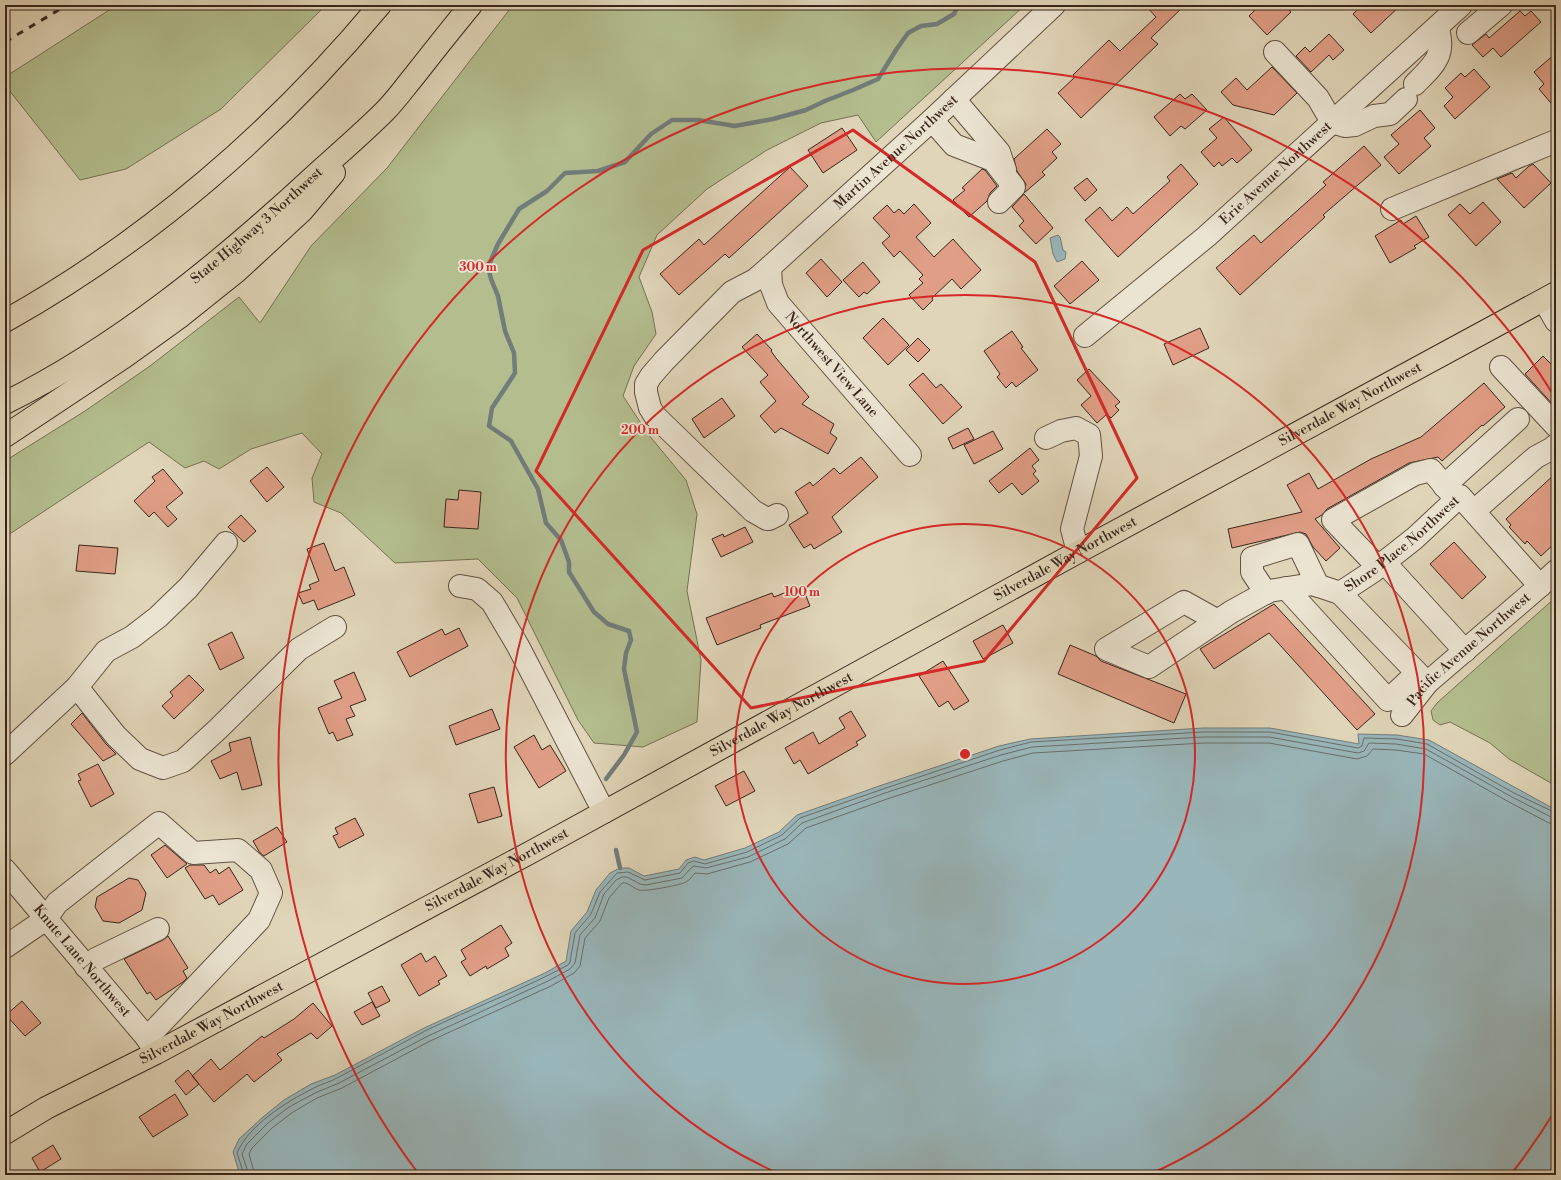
<svg xmlns="http://www.w3.org/2000/svg" width="1561" height="1180" font-family="'Libre Bodoni',serif">
<rect width="100%" height="100%" fill="#e0d5b8"/>
<filter id="stains"><feTurbulence type="fractalNoise" baseFrequency=".005" numOctaves="4"/><feColorMatrix values="0 0 0 0 .2 0 0 0 0 .09 0 0 0 0 .02 0 0 0 .5 -.17"/></filter>
<radialGradient id="worn" r=".72"><stop offset=".6" stop-color="#630" stop-opacity="0"/><stop offset="1" stop-color="#630" stop-opacity=".3"/></radialGradient>
<path fill="#b3bd8e" stroke="#767154" d="M117,5h209l-105,104 -95,60 -46,11 -75,-95v-8z
M513,5h512l-149,137 -18,-27 -37,8 -54,27 -60,39 -50,46 -18,42 13,35 4,22 -22,32 -11,30 25,38 38,46 11,34 -10,77 14,69 -4,62 -54,25 -49,-4 -16,-23 -61,-122 -39,-39 -83,4 -54,-50 -27,-11 -2,-24 10,-24 -20,-21 -51,16 -32,20 -15,-8 -19,7 -36,-26 -144,95v-76l80,-50 65,-45 89,-69 21,26 51,-77 76,-78z
M1556,597v189l-47,-27 -19,-16 -40,-21 -10,3 -7,-5 -2,-9 6,-8z"/>
<path fill="#99b6ba" stroke="#727c7a" d="M1058,235l2,2 3,13 3,2 -1,7 -8,3 -4,-8 -3,-16z
M1203,728h67l89,16 -1,-10 39,1 32,5 127,70v365h-1316l-1,-3 -6,-20 6,-13 24,-22 21,-17 27,-16 24,-9 89,-47 121,-55 21,-12 5,-30 16,-19 9,-22 14,-17 10,-5h9l15,8 35,-7 7,-9 9,-3 9,3 41,-12 34,-16 18,-17 85,-30 117,-39 31,-7z"/>
<g fill="none" stroke-linecap="round" stroke-linejoin="round">
<path stroke="#686e6a" stroke-width="1" d="M244,1175l-7,-22c11,-27 49,-51 75,-64 8,-5 19,-7 27,-12 29,-15 57,-31 86,-46 47,-23 97,-41 143,-66l2,-3 5,-29 16,-19 9,-22 17,-19 11,-1 17,8 35,-7 8,-10 6,-2 11,3 42,-12 35,-17 18,-17 83,-29 117,-39 31,-8 172,-10h67l88,16 4,-2 2,-8 33,1 30,5 87,49 42,20
M249,1175l-7,-21 5,-10 21,-21 21,-16 26,-14 24,-10 89,-47 120,-55 22,-12 5,-6 5,-28 15,-17 9,-24 12,-14 6,-3h5l13,7 6,1 36,-7 9,-10 3,-2 12,2 42,-11 37,-18 17,-16 83,-30 116,-38 31,-8 171,-10h66l89,16 6,-2 5,-8 27,1 30,5 86,48 39,20 5,1
M255,1175l-6,-21 3,-6 20,-20 21,-16 24,-14 25,-10 88,-47 121,-55 23,-13 6,-7 5,-28 15,-17 9,-23 13,-15c6,-1 11,5 17,7 5,2 42,-5 47,-8 4,-2 6,-6 9,-9l12,1 43,-12 38,-18 18,-16 81,-29 116,-38 30,-8 170,-10h66l88,16 10,-3 6,-7 23,1 28,4 85,48 40,21 7,1"/>
<path stroke="#727c7a" stroke-width="4.5" d="M606,779l18,-24 13,-23 -13,-63 2,-16 5,-13 -2,-9 -21,-7 -14,-12 -25,-40v-10l-8,-22 -15,-17 -8,-34 -27,-48 -22,-15 3,-18 23,-35 -1,-20 -9,-22 -7,-35 -7,-17 -3,-12 10,-23 21,-35 28,-18 18,-18 33,-2 27,-9 26,-28 21,-14h26l37,6 38,-7 33,-9 19,-9 28,-11 25,-11 18,-29 12,-17 13,-7 16,-2 17,-10 4,-9
M616,850l4,18"/>
</g>
<path fill="#e09e86" stroke="#38251b" d="M1145,5h40l-34,33 7,6 -77,74 -23,-25 17,-16 -2,-2 36,-35 11,11 36,-34z
M1260,5h25l6,7 -24,23 -18,-19z
M1362,5h39l-30,28 -18,-19z
M1520,11l5,5 6,-5 10,11 -40,35 -8,-9 -10,9 -11,-12 14,-11 3,4z
M1329,34l15,16 -11,10 -4,-5 -18,17 -15,-16 9,-9 5,5z
M1556,53v56l-17,-20 5,-5 -10,-12z
M1272,67l25,26 -23,22 -41,-10 -12,-13 15,-14 11,12z
M1474,69l16,18 -35,32 -11,-13 9,-9 -8,-9 16,-15 4,4z
M1180,94l5,5 7,-5 15,16 -22,19 -4,-3 -11,10 -16,-19z
M1420,110l15,18 -11,10 7,8 -32,28 -15,-17 15,-13 -8,-9z
M1224,117l28,33 -15,13 -5,-5 -10,8 -3,-4 -5,5 -13,-15 16,-14 -8,-9z
M842,128l15,22 -34,23 -15,-23z
M1047,129l14,15 -9,8 5,6 -15,14 3,3 -21,18 2,-9 -9,-13 -3,-12z
M1364,146l17,19 -58,50 2,2 -85,78 -24,-27 38,-33 7,8 65,-58 -3,-3z
M1181,164l17,20 -80,73 -33,-37 15,-13 12,14 15,-14 6,7 37,-33 -3,-4z
M1533,164l18,19 -27,25 -27,-29 15,-6 4,5 13,-12z
M790,167l18,19 -79,72 -4,-4 -46,41 -19,-21 39,-35 5,6z
M982,169l3,1 12,16 -7,7 -3,8 -18,16 -16,-17 12,-10 -3,-2z
M1087,178l10,12 -12,11 -11,-13z
M1024,194l29,34 -17,16 -17,-18 5,-5 -12,-14z
M1483,202l18,20 -25,24 -28,-31 12,-11 10,10z
M914,204l17,19 -15,14 18,20 19,-18 28,31 -20,19 -9,-10 -20,19 1,2 -10,10 -14,-15 14,-12 -4,-4 4,-4 -23,-24 -6,6 -12,-14 8,-7 -17,-18 14,-13 7,8 5,-4 5,5z
M1416,216l13,21 -15,9 2,2 -26,15 -15,-27 26,-16 2,4z
M821,259l21,23 -15,15 -21,-24z
M1082,261l17,19 -29,24 -16,-18z
M863,262l17,20 -13,12 -3,-2 -5,5 -16,-17z
M883,318l26,27 -21,20 -25,-27z
M1200,328l9,20 -36,17 -9,-21z
M1012,331l11,16 -2,1 17,22 -22,17 -4,-5 -6,6 -9,-11 3,-3 -16,-23z
M757,334l15,16 -1,1 5,7 33,39 -7,7 32,20 -4,9 7,5 -9,16 -47,-26 -6,5 -15,-17 16,-15 -16,-19 8,-7 -26,-28z
M918,338l12,12 -12,12 -12,-12z
M1543,356l13,13v39l-31,-34z
M1089,369l31,33 -5,4 4,4 -8,8 -4,-4 -10,9 -16,-18 10,-9 -14,-16z
M923,373l13,15 5,-4 21,23 -19,17 -34,-39z
M1484,383l21,24 -22,19 -1,-1 -40,36 -4,-4 -29,6 -82,46 -5,6 -7,4 25,29 -14,13 -13,-14 -7,-13 -6,-2 -68,16 -4,-19 74,-17 -15,-27 22,-12 9,16 53,-30 50,-22z
M722,398l13,18 -31,22 -12,-19z
M968,428l6,11 -21,10 -5,-11z
M993,431l10,18 -29,15 -10,-19z
M1030,448l9,12 -7,6 4,5 -3,3 6,7 -17,14 -10,-12 -13,10 -10,-12z
M861,457l17,20 -46,40 10,15 -28,17 -3,-5 -7,4 -15,-23 19,-12 -13,-21 15,-10 3,4 21,-18 6,6z
M267,467l17,20 -17,15 -17,-21z
M163,469l20,24 -17,14 11,12 -9,8 -14,-15 -5,5 -15,-16 21,-20 -3,-4z
M1556,473v69l-15,14 -14,-15 -2,3 -16,-17 2,-2 -5,-6z
M459,490l22,2 -3,37 -34,-2 2,-28 12,1z
M241,515l15,16 -12,11 -16,-15z
M745,527l8,15 -32,15 -9,-18 11,-5 1,3z
M1454,542l32,35 -24,22 -32,-35z
M324,543l11,28 9,-4 11,28 -37,15 -4,-10 -11,4 -5,-11 13,-4 -2,-4 10,-4 -12,-32z
M79,545l39,3 -3,26 -39,-3z
M802,586l8,20 -50,19 1,3 -44,17 -11,-27 66,-25 2,4z
M1274,604l101,110 -18,16 -88,-97 -55,36 -14,-20z
M1003,625l10,18 -30,16 -10,-18z
M459,628l9,18 -58,31 -13,-25 45,-23 3,6z
M232,632l12,26 -24,12 -12,-26z
M1070,645l26,11 5,5 85,33 -12,29 -116,-49z
M943,661l26,40 -15,9 -6,-9 -9,6 -20,-31z
M354,672l12,28 -16,6 5,10 -9,3 7,16 -16,6 -4,-9 -4,2 -11,-26 24,-10 -8,-17z
M189,675l15,15 -30,29 -12,-13 11,-10 -3,-4z
M492,709l8,20 -44,16 -7,-19z
M851,711l15,25 -10,6 2,3 -50,29 -8,-14 -6,4 -9,-16 28,-16 6,12 26,-16 -6,-10z
M82,713l24,31 10,10 -13,7 -32,-37z
M534,735l8,15 8,-5 16,26 -27,17 -25,-41z
M250,737l12,48 -20,5 -5,-18 -17,7 -9,-18 20,-10 -2,-8z
M98,764l16,30 -23,13 -13,-26 3,-1 -3,-6z
M744,771l11,20 -29,15 -11,-20z
M494,787l8,29 -24,7 -9,-29z
M355,818l9,17 -25,13 -6,-12 5,-2 -3,-6z
M277,827l10,15 -23,14 -4,-3 -7,-12z
M165,845l22,19 -20,14 -16,-23z
M190,865h14l6,8 6,-4 3,5 10,-7 14,23 -24,15 -6,-10 -8,4 -20,-31z
M129,878l9,2 8,13 -4,17 -23,13 -16,-2 -8,-14 2,-10z
M501,925l11,18 -7,5 4,8 -22,13 -1,-3 -16,10 -9,-14 5,-3 -5,-9z
M168,936l20,32 -5,3 4,7 -4,4 -27,18 -6,-8 -3,2 -23,-35 39,-19z
M421,953l5,9 9,-6 12,20 -9,5 2,3 -21,12 -18,-31z
M382,986l8,15 -14,7 -8,-15z
M22,1001l19,22 -16,13 -19,-21z
M372,1002l8,14 -18,9 -8,-13z
M313,1003l19,23 -15,13 -6,-6 -34,21 5,6 -28,22 -7,-8 -33,28 -22,-26 19,-17 9,11 42,-34 2,2 30,-19z
M188,1070l11,14 -13,11 -11,-14z
M175,1094l13,21 -35,22 -14,-20z
M53,1145l8,14 -21,13 -8,-14z"/>
<g fill="none" stroke-linecap="round" stroke-linejoin="round">
<g stroke="#625142" stroke-width="24">
<g id="minor">
<path d="M1468,33l33,-28"/>
<path d="M1275,52l43,46 14,24 13,4 10,-1 19,-9 16,-2 16,-15"/>
<path d="M1415,84c18,-18 32,-29 22,-57"/>
<path d="M954,99l45,53 6,18"/>
<path d="M932,120l22,25 39,15 21,27 -15,15"/>
<path d="M1392,209l164,-68"/>
<path id="s1" d="M770,267l1,18 7,18 132,152"/>
<path d="M1544,300l12,21"/>
<path id="s2" d="M1085,336l122,-100 254,-231"/>
<path d="M1501,367l55,59"/>
<path d="M1046,438l15,-7 15,-3 13,7 2,21 -19,73 6,23"/>
<path d="M1444,486l74,-67"/>
<path d="M1474,511l62,-54 15,-8 5,-4"/>
<path id="s3" d="M777,515l-8,4h-2l-14,-8 -98,-95 -5,-8 -4,-16v-8l5,-8 13,-15 68,-69 23,-12 15,-13 162,-147 122,-115"/>
<path d="M1384,562l81,89"/>
<path d="M1378,567l-45,-47 82,-46 16,-4 25,29"/>
<path d="M460,586l17,3 15,13 26,44 86,166"/>
<path d="M1286,588l102,112 29,-27"/>
<path d="M1266,593l-14,-21v-14l46,-14 20,42"/>
<path d="M1340,593l87,90"/>
<path id="s4" d="M1218,621l-34,-19 -78,47 43,18 82,-55 38,-21 44,-7 27,9 32,-21 43,-34 45,-42 80,90"/>
<path d="M77,687l39,49 24,23 23,9 20,-7 35,-32 81,-80 36,-22"/>
<path id="s5" d="M1402,715l25,-32 113,-97 16,-15"/>
<path d="M5,754l72,-67 29,-36 26,-14 26,-20 30,-29 38,-45"/>
<path id="s6" d="M5,870l142,168 7,12"/>
<path d="M5,947l41,-28 11,-16 102,-80 34,30 45,-3 23,20 10,23 -12,27 -112,118"/>
<path d="M86,967l10,-8 62,-30"/>
</g>
</g>
<g stroke="#38251b" stroke-width="24">
<g id="major">
<path id="s7" d="M5,1133l41,-25 110,-55 377,-202 545,-299 478,-259"/>
</g>
</g>
<g stroke="#38251b" stroke-width="24">
<g id="highway">
<path d="M5,321c143,-80 270,-190 375,-316"/>
<path id="s8" d="M5,403c114,-57 214,-139 307,-225 24,-22 50,-44 73,-67 11,-11 20,-24 30,-36 18,-23 37,-47 56,-70"/>
<path d="M5,436l119,-79 57,-41 55,-44 66,-61 32,-38"/>
</g>
</g>
<use href="#minor" stroke="#ebe4d1" stroke-width="22"/>
<use href="#major" stroke="#e0d5b8" stroke-width="22"/>
<use href="#highway" stroke="#e0d5b8" stroke-width="22"/>
<path stroke="#38251b" stroke-width="3" stroke-dasharray="7 7" stroke-linecap="butt" d="M5,42l62,-37"/>
</g>
<path fill="none" stroke="#d62828" stroke-width="3" stroke-linejoin="round" d="M853,130l182,132 102,216 -153,183 -233,47 -215,-237 107,-221z"/>
<g fill="none" stroke="#d62828" stroke-width="2">
<circle cx="965" cy="754" r="230"/>
<path d="M782 1175A459 459 0 1 1 1148 1175"/>
<path d="M1556 1109A689 689 0 0 1 1512 1173M418 1173A689 689 0 1 1 1556 399"/>
</g>
<g text-anchor="middle" dominant-baseline="central" stroke-width="3.5" stroke-linejoin="round" paint-order="stroke">
<g font-size="14" fill="#38251b" stroke="#ebe4d1">
<text stroke="none"><textPath href="#s3" startOffset="540">Martin Avenue Northwest</textPath></text>
<text stroke="none"><textPath href="#s2" startOffset="251">Erie Avenue Northwest</textPath></text>
<text stroke="none"><textPath href="#s8" startOffset="309">State Highway 3 Northwest</textPath></text>
<text stroke="none"><textPath href="#s1" startOffset="119">Northwest View Lane</textPath></text>
<text stroke="none"><textPath href="#s7" startOffset="1530">Silverdale Way Northwest</textPath></text>
<text stroke="none"><textPath href="#s4" startOffset="471">Shore Place Northwest</textPath></text>
<text stroke="none"><textPath href="#s7" startOffset="1206">Silverdale Way Northwest</textPath></text>
<text stroke="none"><textPath href="#s5" startOffset="94">Pacific Avenue Northwest</textPath></text>
<text stroke="none"><textPath href="#s7" startOffset="882">Silverdale Way Northwest</textPath></text>
<text stroke="none"><textPath href="#s7" startOffset="558">Silverdale Way Northwest</textPath></text>
<text stroke="none"><textPath href="#s6" startOffset="119">Knute Lane Northwest</textPath></text>
<text stroke="none"><textPath href="#s7" startOffset="234">Silverdale Way Northwest</textPath></text>
</g>
</g>
<circle cx="965" cy="754" r="6" fill="#d62828" stroke="#ebe4d1" stroke-width="2"/>
<g font-size="12" text-anchor="middle" font-weight="bold" fill="#d62828" stroke="#ebe4d1" stroke-width="3.5" stroke-linejoin="round" paint-order="stroke">
<text x="478" y="271">300 m</text>
<text x="640" y="434">200 m</text>
<text x="802" y="596">100 m</text>
</g>
<rect width="1561" height="1180" fill="none" stroke="#e0d5b8" stroke-width="20"/>
<rect x="6" y="6" width="1549" height="1168" fill="none" stroke="#38251b" stroke-width="2"/>
<rect x="10" y="10" width="1541" height="1160" fill="none" stroke="#38251b"/>
<rect width="100%" height="100%" filter="url(#stains)"/>
<rect width="100%" height="100%" fill="url(#worn)"/>
</svg>
